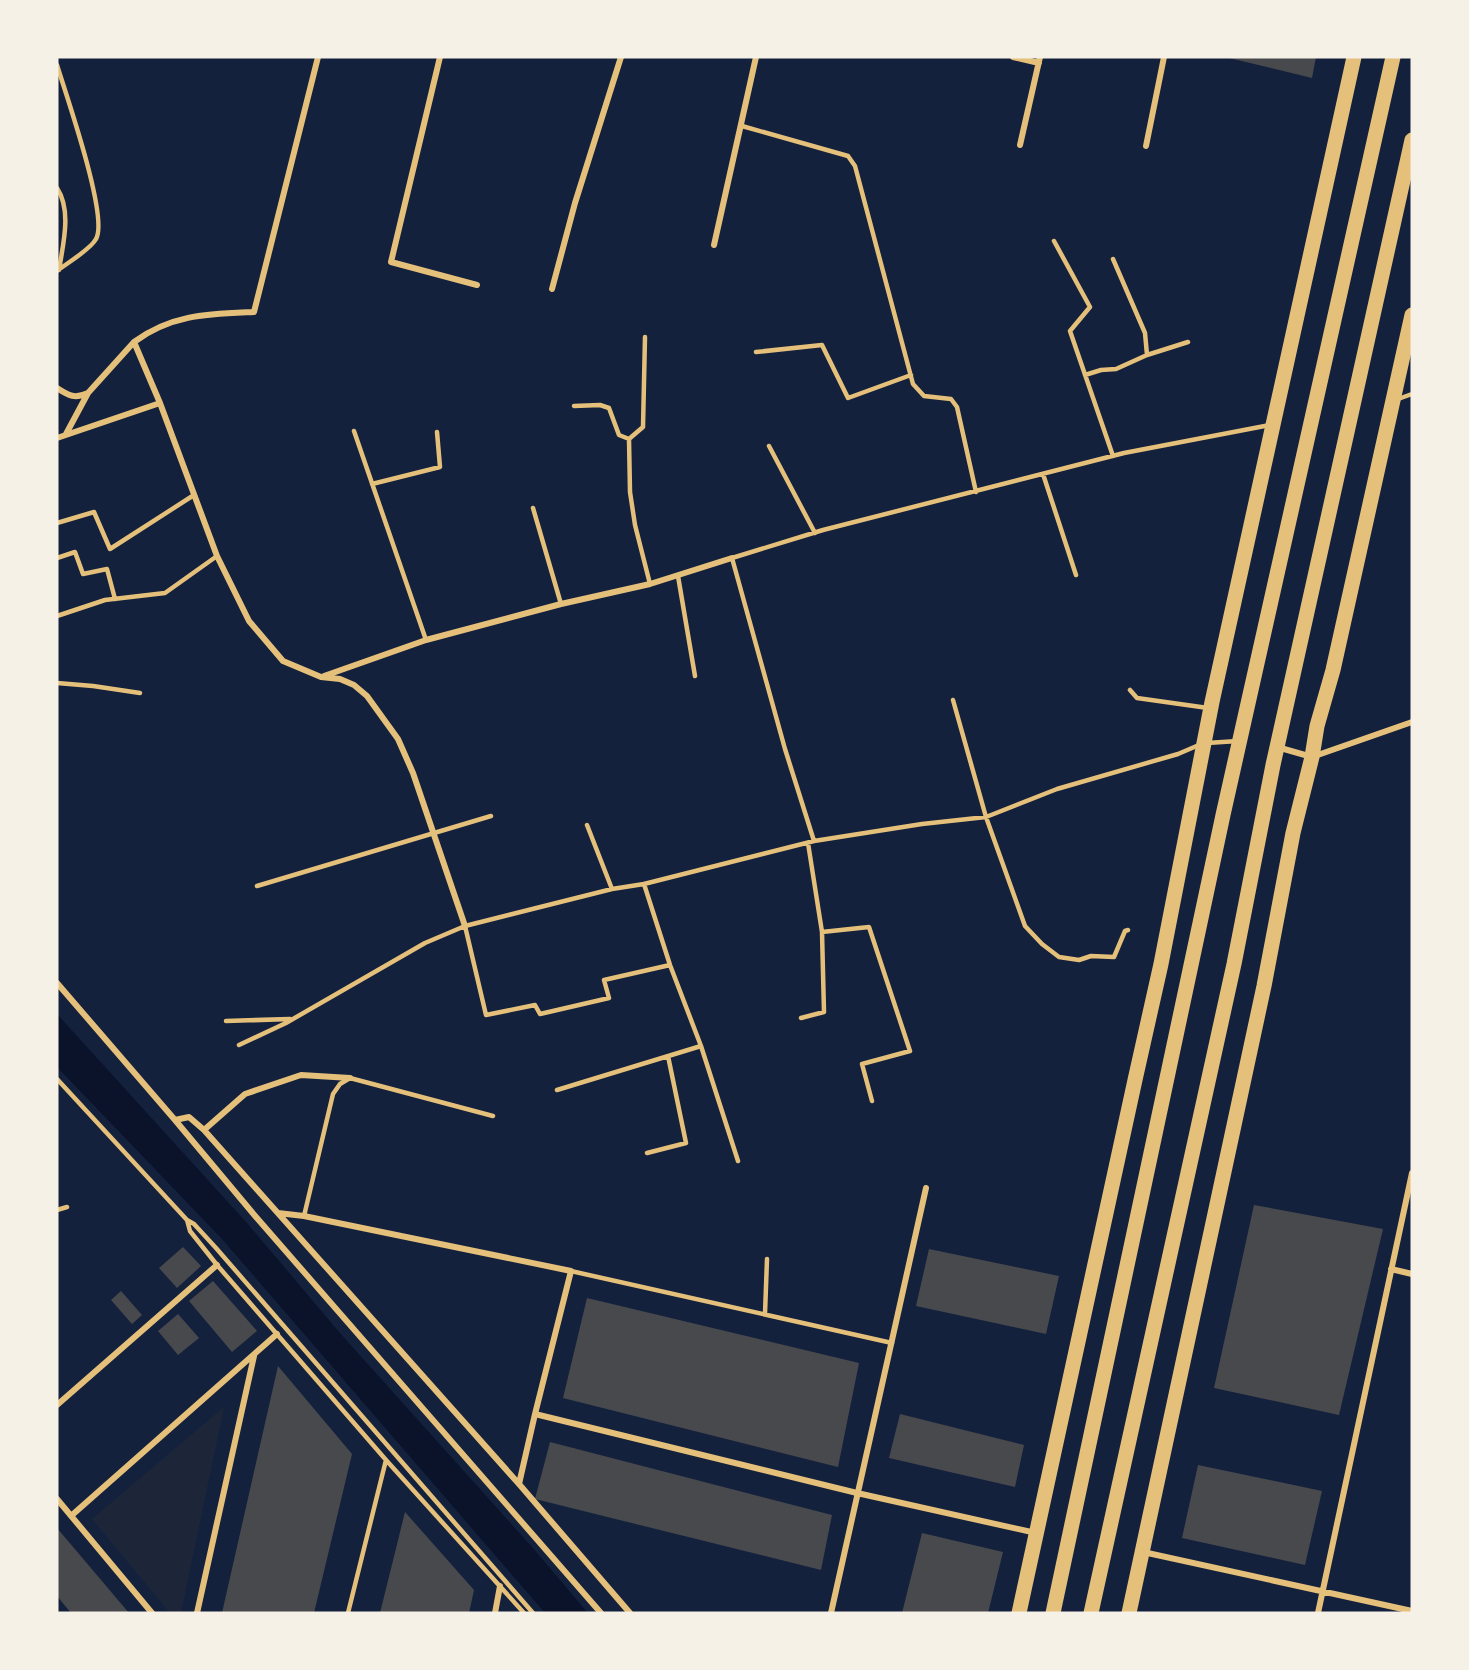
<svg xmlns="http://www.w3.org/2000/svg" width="1469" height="1670" font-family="Mulish,sans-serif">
<rect width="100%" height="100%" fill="#14213d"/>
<path fill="#1d2539" d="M224,1407l-43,206h-11l-78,-94z"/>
<path fill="#0b132b" d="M57,1014l190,209 92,109 193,215 56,66h-43l-323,-374 -165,-172z"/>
<path fill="#48494c" d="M1225,57h91l-4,21z
M1254,1205l129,24 -44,186 -125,-27z
M183,1247l18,19 -24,22 -18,-20z
M929,1249l130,27 -13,58 -130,-28z
M213,1281l44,50 -25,21 -43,-51z
M121,1291l21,24 -10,9 -21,-24z
M587,1298l272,65 -21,104 -275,-69z
M178,1314l21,24 -21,17 -20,-24z
M278,1366l74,88 -38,159h-92z
M900,1414l124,31 -9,42 -126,-29z
M550,1442l282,73 -11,55 -286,-71z
M1198,1465l124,26 -17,74 -123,-27z
M405,1512l69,78 -5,23h-89z
M57,1528l72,85h-58l-14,-17z
M922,1533l81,19 -15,61h-86z"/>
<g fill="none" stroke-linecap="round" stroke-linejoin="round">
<path stroke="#e5c07b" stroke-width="4.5" d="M57,65c9,30 52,152 39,174 -6,11 -29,24 -39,32
M742,126l106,30 7,10 58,218 11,12 27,3 6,8 19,85
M57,188c15,23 6,56 2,82
M1054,241l36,66 -20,24 43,125
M1113,259l32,74 2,22
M645,337l-2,90 -14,12 1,53 5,33 15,59
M756,352l66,-7 26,53 63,-23
M1085,375l16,-5 15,-1 31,-14 41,-13
M1398,399l14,-5
M574,406l26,-1 9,3 10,27 10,4
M354,431l72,209
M769,446l46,87
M1043,474l33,101
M372,484l68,-17 -3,-35
M533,508l28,96
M57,523l37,-11 16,37 84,-54
M57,558l18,-6 8,22 24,-5 8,30
M678,576l17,100
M57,616l48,-16 60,-7 52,-37
M57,683l36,3 47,7
M1130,690l7,8 71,10
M953,700l33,117 39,109 17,18 17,13 20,3 12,-4 23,1 11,-26 3,-1
M1207,743l31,-2
M587,825l25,64
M814,841l-29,-92 -53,-191 91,-28 301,-77 146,-28
M644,884l26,81 31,81 37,115
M257,886l234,-70
M465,926l21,89 49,-10 5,9 69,-16 -5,-18 66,-15
M822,932l47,-5 41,124 -48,13 10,37
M801,1018l23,-6 -2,-80 -14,-89
M226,1021l64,-2
M239,1045l47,-22 139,-80 40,-17 147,-37 32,-5 170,-43 108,-17 64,-7 71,-28 121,-35 21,-9
M57,1079l130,141 7,4 22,24 317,365
M557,1090l144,-44
M647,1153l39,-10 -18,-87
M57,1210l10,-3
M304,1216l29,-122 7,-10 10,-6 143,38
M187,1220l3,11 27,34 169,195 138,153
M571,1271l321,72
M765,1314l2,-55
M348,1613l38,-153"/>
<path stroke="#e5c07b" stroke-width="6" d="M318,57l-64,255c-45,2 -82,2 -120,30l26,61 57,153 32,65 34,40 38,16 19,2 14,6 13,11 31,43 15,34 52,153
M440,57l-49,205 86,23
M1013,57l26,6
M1020,145l20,-88
M1146,146l18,-89
M714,245l42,-188
M552,289l23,-86 46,-146
M57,388c12,8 18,11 31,5l46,-51
M66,434l22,-41
M57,438l103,-35
M324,676l102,-36 135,-36 89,-20 82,-26
M1277,747l35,10 100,-35
M57,983l118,137 14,-3 15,13 315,354 111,129
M175,1120l81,97 345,396
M204,1130l41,-36 56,-19 49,3
M278,1213l26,3 267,55 -36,143 -16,70
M1391,1269l21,5
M57,1405l160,-140
M535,1414l322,79 179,40
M57,1499l95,114
M71,1516l206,-182
M1143,1552l269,59
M197,1613l57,-257
M495,1613l5,-27
M831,1613l95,-425
M1318,1613l94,-440"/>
<path stroke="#e5c07b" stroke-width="15" d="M1019,1613l116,-533 26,-116 51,-262 142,-645
M1053,1613l170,-798 170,-758
M1091,1613l143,-649 39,-199 139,-625
M1129,1613l135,-627 29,-153 19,-76 5,-31 16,-56 79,-355"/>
</g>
<rect width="1469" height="1670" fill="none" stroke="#f6f1e7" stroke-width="117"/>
</svg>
